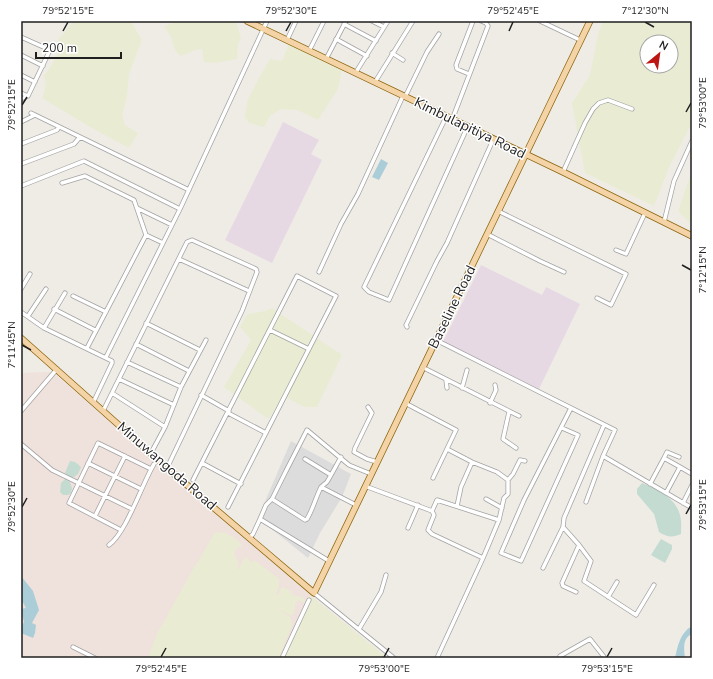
<svg xmlns="http://www.w3.org/2000/svg" width="713" height="679" font-family="'Nunito Sans',sans-serif">
<rect width="100%" height="100%" fill="#efece6"/>
<path fill="#dddcdc" d="M291,441l60,33 -9,23 -22,36 -12,25 -50,-40z"/>
<path fill="#e7d9e4" d="M283,122l36,18 -8,14 11,6 -50,103 -47,-23z
M481,265l61,30 4,-8 34,17 -41,85 -96,-47z"/>
<path fill="#efe1db" d="M49,372l8,4 253,219 77,63h-366v-285z"/>
<path fill="#e9ecd3" fill-rule="evenodd" d="M74,21h58l1,4 9,15 -13,34 -2,23 -5,18 3,10 13,8 -9,15 -39,-21 -48,-29 3,-9 1,-8 -2,-5 7,-10 8,-16 -1,-11z
M178,21h58l5,17 -3,6 -1,15 -22,4 -11,-1 -2,-13 -6,1 -16,6 -5,-6 -4,-13 -7,-11z
M603,21h89v102l-22,42 -16,41 -69,-33 -13,-70 18,-28 8,-41zM647,42h24v24h-24z
M289,44l53,26 -4,19 -20,31 -21,-10 -16,-1 -11,7 -6,11 -15,-4 -4,-6 1,-8 2,-10 11,-21 11,-19 12,2z
M692,170v55l-14,-14z
M272,308l70,47 -25,52h-12l-20,-10 -17,22 -44,-32 27,-47 -11,-13 6,-11 2,-2 17,-3z
M215,532l11,1 9,5 7,7 -5,3 -3,5 5,12 -2,4h2l4,-9 3,-3 6,6 2,-3 25,19v7l-3,8 2,1 4,-8 9,4 1,4 10,2 3,3v3l-6,-3 -3,2 -1,2v5l-3,7 -16,-8 14,9 2,8 -13,33h-131l9,-24 39,-70 2,1 -1,-1z
M310,595l77,63h-105z"/>
<path fill="#c4dbd1" d="M70,461l5,1 6,5 -3,7 -4,3h-4l-5,-4z
M65,479l5,3 2,6 -1,5 -3,2h-5l-3,-3 1,-9z
M642,483c13,5 32,14 37,29 3,7 2,15 2,22 -9,4 -14,3 -22,-2l-5,-18 -17,-20v-5z
M661,539l11,6v4l-7,14 -14,-8z"/>
<path fill="#aacdd8" d="M381,159l7,4 -9,17 -7,-3z
M21,576l12,15 6,19 -7,13 4,2 -1,8 -2,5 -12,-5v-5l3,-6 -3,-13 5,-1 -5,-9z
M692,626v8c-10,4 -8,16 -7,24h-10c3,-13 5,-25 17,-32z"/>
<g fill="none" stroke-linecap="round" stroke-linejoin="round">
<g stroke="#a3a3a3" stroke-width="5">
<path id="street" d="M372,21l12,6
M540,21l40,19
M344,24l32,17
M21,37l29,13 -22,46 -7,3
M336,39l31,17
M287,40l9,-19
M309,51l15,-30
M392,53l11,7
M21,55l22,11
M326,59l20,-38
M356,72l32,-51
M469,74l-12,-5 -1,-4 17,-44
M21,75l14,7
M375,82l38,-61
M21,93l7,3
M405,97l22,-45 12,-18
M31,113l158,77
M446,117l-82,170 5,5 20,8 78,-172
M452,120l36,-94 -2,-3 -5,-2
M21,122l14,-7
M21,144l36,-14 2,-3
M21,164l53,-20 6,-7
M563,172l22,-49 8,-14 6,-6 9,-3 24,9
M62,183l23,-7 49,24 12,35 -59,113
M21,186l63,-25 96,48
M137,208l35,17
M498,211l128,63 -15,31 -14,-7
M664,222l10,-41 18,-40
M487,234l53,27 24,11
M146,235l17,8
M616,250l10,4 19,-41
M179,259l70,32
M319,272l22,-48 17,-30 45,-98
M21,289l9,-15
M73,296l33,16
M54,309l41,21
M21,312l23,16 68,33v2l-19,40
M28,316l18,-27
M146,323l54,27
M407,327l-1,-2 1,-2 30,-62 10,-18 46,-103
M44,328l21,-35
M270,330l39,19
M436,340l179,90 -12,26 89,52
M136,344l53,27
M106,357l74,-148 87,-188
M127,362l54,25
M422,367l97,49
M119,379l55,26
M446,380l1,8
M462,388l5,-18
M112,393l53,34
M201,395l28,16
M405,403l51,27 -23,48
M490,403l6,-13 -1,-5
M368,407l4,6 -17,35 -1,4 13,7 10,3
M21,411l36,-42
M103,411l84,-169 5,-2 64,29 1,3 -15,39 -75,157
M509,412l-6,27 13,9
M228,413l38,20
M604,425l-40,93 -1,9 16,18 12,16 -7,20 52,34 18,-30
M562,428l16,7 -57,126 -20,-8 23,-53 47,-92
M21,444l31,26 80,39
M447,449l25,13 25,10 11,8 5,-6 7,-14 5,1
M151,453l14,-26 16,-40 25,-47
M664,458l3,-6 12,5
M305,459l26,16 10,-18
M88,463l53,26
M202,463l39,21
M287,469l-15,30 33,21 2,-1c6,-10 9,-22 14,-32l35,18
M286,471l21,-41 42,35 22,9
M193,480l104,-204 39,20 -108,211
M650,484l14,-26 16,9
M365,486l67,25 2,4 -6,15 4,4 51,24
M321,487l6,-5 4,-7
M666,493l14,-26 12,7
M272,499l-6,6 -6,14 69,42
M486,499l16,9
M586,502l17,-46
M683,503l9,-18
M457,506l4,-19 11,-25
M432,511l5,-11 62,20
M95,516l30,-60
M408,528l10,-23
M121,530l-52,-27 29,-60 53,26
M250,537l3,-3 7,-15
M109,545c17,-12 33,-61 45,-81
M543,568l20,-41
M576,592l-13,-6 -1,-3 17,-38
M314,593l80,65
M608,597l9,-15
M359,629l22,-37 5,-17
M73,647l22,11
M560,656l30,-17 15,19
M282,658l27,-58
M437,658l46,-100 16,-38 5,-22 4,-4v-14"/>
</g>
<g stroke="#8c650d" stroke-width="7">
<path id="primary" d="M247,21l316,151 129,64
M21,338l146,130 147,125 276,-572"/>
</g>
<use href="#street" stroke="#fff" stroke-width="3.5"/>
<use href="#primary" stroke="#f4d4a6" stroke-width="5.5"/>
</g>
<path fill="none" stroke="#1f1f1f" stroke-width="1.5" d="M645,22l9,5M63,31l5,-9M286,31l5,-9M509,31l4,-9M22,105l5,-8M686,112l5,-9M682,265l9,5M22,345l9,5M22,507l5,-9M686,514l5,-9M161,657l5,-9M384,657l5,-9M607,657l5,-9"/>
<g text-anchor="middle" dominant-baseline="central" stroke-width="3" stroke-linejoin="round" paint-order="stroke">
<g font-size="14" fill="#1f1f1f" stroke="#fff">
<text transform="translate(470 128) rotate(26)">Kimbulapitiya Road</text>
<text transform="translate(452 307) rotate(-64)">Baseline Road</text>
<text transform="translate(167 466) rotate(41)">Minuwangoda Road</text>
</g>
</g>
<rect width="713" height="679" fill="none" stroke="#ffffff" stroke-width="44"/>
<g transform="translate(659 54) rotate(29)"><circle r="19" fill="#ffffff" stroke="#a5a5a5"/>
<path d="M0-3L7 15L0 10L-7 15Z" fill="#bc1512"/>
<text y="-6" font-size="11" font-weight="bold" text-anchor="middle" fill="#1f1f1f">N</text>
</g>
<path d="M36 52v6h85v-6" fill="none" stroke="#1f1f1f" stroke-width="2"/>
<text x="42" y="52" font-size="12" fill="#1f1f1f" stroke="#ffffff" stroke-width="3" paint-order="stroke">200 m</text>
<rect x="22" y="22" width="669" height="635" fill="none" stroke="#1f1f1f" stroke-width="1.5"/>
<g font-size="10" text-anchor="middle" fill="#1f1f1f">
<text x="68" y="14">79°52'15"E</text>
<text x="291" y="14">79°52'30"E</text>
<text x="513" y="14">79°52'45"E</text>
<text x="645" y="14">7°12'30"N</text>
<text transform="translate(702 103) rotate(-90)" y="4">79°53'00"E</text>
<text transform="translate(11 105) rotate(-90)" y="4">79°52'15"E</text>
<text transform="translate(702 270) rotate(-90)" y="4">7°12'15"N</text>
<text transform="translate(11 345) rotate(-90)" y="4">7°11'45"N</text>
<text transform="translate(702 505) rotate(-90)" y="4">79°53'15"E</text>
<text transform="translate(11 507) rotate(-90)" y="4">79°52'30"E</text>
<text x="161" y="672">79°52'45"E</text>
<text x="384" y="672">79°53'00"E</text>
<text x="607" y="672">79°53'15"E</text>
</g>
</svg>
